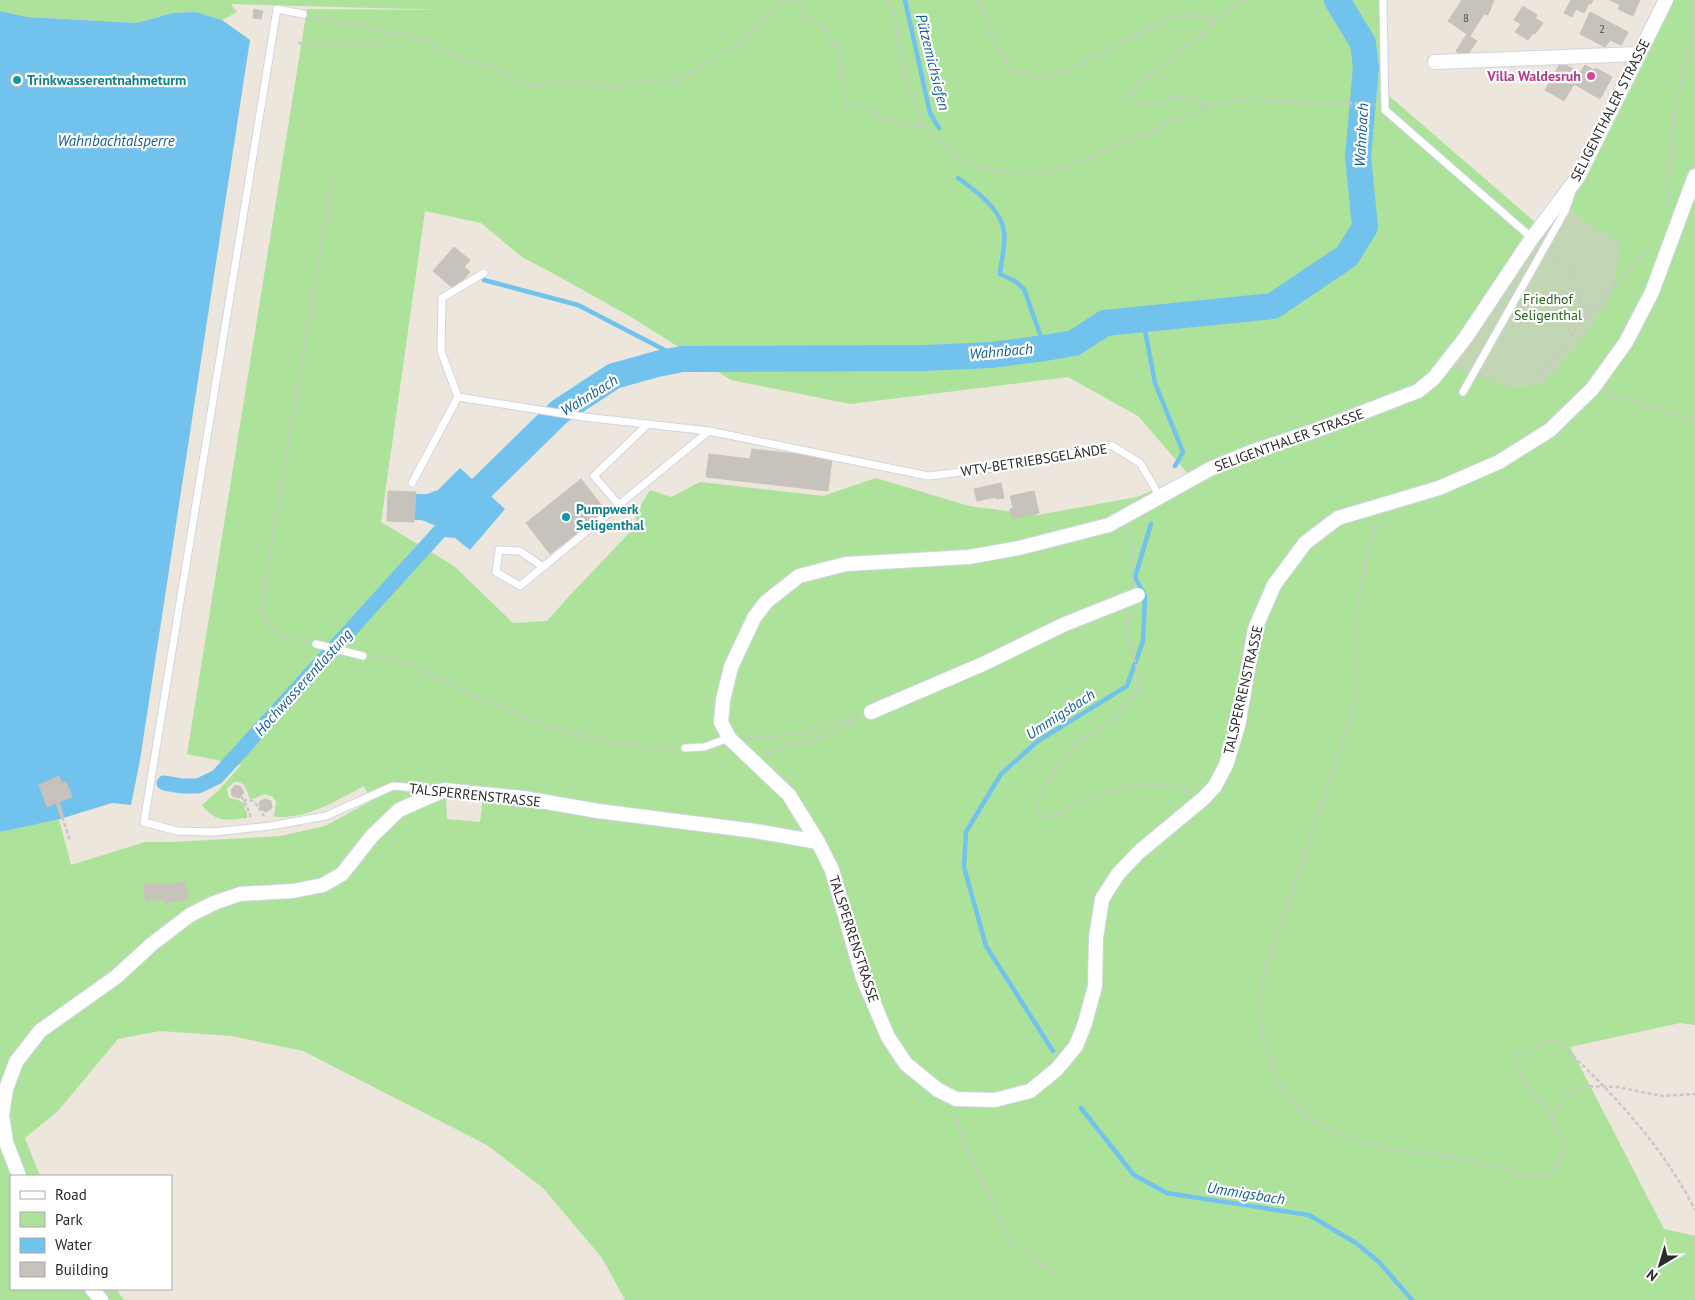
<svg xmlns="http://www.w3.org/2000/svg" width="1695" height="1300" font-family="'PT Sans',sans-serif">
<rect width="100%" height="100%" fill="#ece6dc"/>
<path fill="#ade29a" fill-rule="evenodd" d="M0,0h1380l8,95 155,134 16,-21 10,-31 90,-177h36v1025l-15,-2 -110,24 94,182 31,7v64h-1070l-23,-42 -59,-70 -56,-43 -184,-94 -71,-15 -72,-5 -42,8 -60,72 -33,27 15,38h-29v113h105l8,11h-124v-468l59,-13 12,46 74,-23h27l109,-6 44,-10 46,-25 -7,-15c-27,14 -56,33 -89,31l-1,-2 2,-13 -3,-5 -9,-3 -8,4 -6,1c-4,-9 -4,-18 -16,-17l-7,7c1,13 5,8 13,12 2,1 4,4 6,5l-2,3 3,2v7c-21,2 -31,5 -45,-13l17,-15 22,-25 -54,-11 120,-745 138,1 -214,-6 6,8 -15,8 -26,-8 -24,1 -35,10 -109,-6 -28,-6zM425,211l56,12 41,34 36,19 73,41 100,63 119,24 218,-27 70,39 51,59 -52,22 -99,18 -69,-9 -93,-28 -53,18 -123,-14 -29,15 -21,-7 -13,21 -3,17 -61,64 -26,29 -34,2 -59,-57 -73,-44zM448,792l35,4 -3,26 -33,-3 -1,-20z"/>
<path fill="#c2d6b4" d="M1559,208l11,2 52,35 -13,55 -23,34 -41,49 -31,6 -69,-24z"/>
<path fill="#71c2ed" d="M0,11l28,6 109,6 35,-10 24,-1 26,8 28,20 -110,720 -9,45 -19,-2 -52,16 -60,13z
M460,468l45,41 -35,41 -15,-12 -11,-1 -12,14 -10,-8 14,-17 -21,-9 1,-19 22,-8z"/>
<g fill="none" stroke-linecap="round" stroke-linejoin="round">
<path stroke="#71c2ed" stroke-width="4.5" d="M905,0l25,113 9,15
M958,178c17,12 43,31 46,53 2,12 -3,31 -4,43l15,7 9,8 21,59
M484,280l94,25 104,54
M1143,320l12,63 28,69 -8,14
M1053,1051l-67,-105 -22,-79 2,-35 35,-58 37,-33 89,-55 16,-45 2,-45 -10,-19 16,-53
M1081,1108l53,67 33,18 142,22 47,28 23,19 33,38"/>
<path stroke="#71c2ed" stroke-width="15" d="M164,783l18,3h16l19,-9 223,-246"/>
<path stroke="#71c2ed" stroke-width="26" d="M415,507l46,1 98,-96 55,-36 43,-12 25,-5 242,-1 67,-3 54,-7 29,-5 31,-20 168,-17 74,-50 18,-29 -7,-70 8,-90 -3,-24 -26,-43"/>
</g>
<path fill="#c7c3bc" stroke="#c7c3b6" d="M1462,0h32l-6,15 -4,-1 -14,22 -22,-15z
M1571,0h22l-2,4 -2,-1 -5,10 -8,-4 -4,8 -8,-4z
M1610,0h30l-7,16 -15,-7 2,-4z
M1523,6l14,9 -2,3 8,5 -8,11 -2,-1 -5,7 -13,-8 6,-8 -7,-4z
M254,9l9,2 -2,8 -8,-1z
M1590,12l38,20 -7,13 -11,-5 -5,7 -25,-13z
M1467,34l10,7 -9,13 -11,-2 -1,-1z
M1561,62l19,11 5,-8 9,5 2,-2 16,9 -12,22 -26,-15 -10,17 -19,-11z
M10 80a7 7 0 1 1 14 0a7 7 0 1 1-14 0Z
M454,247l16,13 -6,7 6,5 -15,18 -22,-19z
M752,449l80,9 -4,33 -122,-14 3,-23 41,5z
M581,479l25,32 -56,43 -24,-31z
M1001,483l3,15 -8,1v-2l-19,4 -3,-12z
M388,491l28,1 -2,30 -27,-1z
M1034,491l5,22 -27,6 -2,-10 3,-1 -3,-12z
M59,776l3,7 4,-1 6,15 -13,5 5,15 -3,1 -5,-15 -9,4 -8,-22z
M235,785l6,2 3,6 -5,5 -7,-2 -1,-6z
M265,799l6,2 1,7 -6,4 -6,-3 -1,-7z
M184,881h1l3,18 -23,4 -1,-5 -18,3 -3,-16 11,-2 1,2 11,-2v3z"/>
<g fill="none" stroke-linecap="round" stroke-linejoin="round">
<g stroke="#d2d4e3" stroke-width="9">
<path id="lane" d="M1383,0l2,110 147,128
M303,14l-26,-5 -133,813 33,9 37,1 56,-6 56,-10 67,-30 46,4
M1463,392l102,-181 6,-17
M458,397l126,20 125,14 219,45 92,-11 91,-20 29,18 20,34
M412,483l46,-86 -17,-46 1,-53 42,-25
M619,505l-25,-29 54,-52
M543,567l-23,-16 -21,-1 -3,22 24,14 23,-19 166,-136
M316,644l47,12
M685,748l19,-1 25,-9"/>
</g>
<g stroke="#d2d4e3" stroke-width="16">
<path id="street" d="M1666,0l-88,177 -46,61 -66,99 -32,41 -16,13 -101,39 -66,22 -41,17 -101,56 -90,23 -50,9 -123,7 -47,12 -33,26 -12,16 -23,49 -8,33 -2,22 8,16 60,57 29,47 14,28 31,108 25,59 18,27 32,26 18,9 39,1 35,-9 27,-22 19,-23 9,-23 10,-37 1,-48 6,-39 16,-25 21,-22 65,-54 11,-12 11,-21 12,-39 17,-97 19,-44 31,-42 33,-25 101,-30 60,-26 51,-32 43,-42 33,-46 26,-50 43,-116
M1435,62l204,-8
M871,712l112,-48 82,-40
M19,1176l-13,-34 -4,-27 4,-26 10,-27 24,-31 76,-54 36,-33 38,-29 24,-12 26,-9 53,-3 30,-6 19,-11 30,-38 27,-26 45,-20 79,8 75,13 157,20 63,11
M92,1289l9,11"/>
</g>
<path stroke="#c8c8c8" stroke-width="2.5" stroke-dasharray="4 2.5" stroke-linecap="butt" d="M257,0l12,5
M792,0l9,6 6,14 13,3 15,21 8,32 -1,15 5,13 25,5 9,10 43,7
M887,0l8,19 9,55 20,52 20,20 15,12 33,13 49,2 25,-6 141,-60 31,-7 109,3 28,2
M979,0l11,34 19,35 31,10 53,-20 74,-41 27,-3 22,5
M311,16l99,20 17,6 34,17 26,6 43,21 45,-4 15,4 4,-3 17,5 33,-9 20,6 8,-2c24,-14 55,-29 76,-47 14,-12 20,-29 39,-36
M298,43l30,1h54l7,-12
M1207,107l-10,-7 -21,-3 -17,7 -24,1 -9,-7 18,-18 7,-3 14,-15 34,-25 17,-17 29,-20
M1668,206l1,-33 5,-60 19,-76 -1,-37
M1549,256l23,13 10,36 8,6
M1539,377l51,-66 63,-66
M1606,393l89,28
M1376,521l-20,88v89l-38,119 -51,146 -9,46 5,34 13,34 20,30 10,10 12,8 44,17 31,9 28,1 54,9 60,17 14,-4 10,-11 5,-15 -12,-31 -29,-38 -9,-24 42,-15c53,49 106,104 139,170
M1123,533l11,15 -2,36
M1128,614l-2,19 16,52 -28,35 -38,23 -28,38 -13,26 6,8 9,3 21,-12 55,-19 27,-2 25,2 12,5
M307,642c-27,-7 -33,-5 -46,-32l72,-436
M373,657c41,5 79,28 116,45 58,26 123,46 187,46
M748,738c38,-1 74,-9 110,-21
M766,753l76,-22 9,-8v-3
M241,796l8,15 2,8
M243,800l11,1 10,15
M62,817l8,23
M957,1113l1,14 16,38 36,76 48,35
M1552,1117l13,-22 20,-9 32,1 45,9 33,-2"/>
<use href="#lane" stroke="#fff" stroke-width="7"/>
<use href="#street" stroke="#fff" stroke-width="14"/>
<g stroke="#d2d4e3" stroke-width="16" stroke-linecap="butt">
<path id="street-bridge" d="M1065,624l73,-29"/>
</g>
<use href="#street-bridge" stroke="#fff" stroke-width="14"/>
</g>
<circle fill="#d1479c" stroke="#fff" stroke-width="2" cx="1591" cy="76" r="5"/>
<g fill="#0f9aa8" stroke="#fff" stroke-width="2">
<circle cx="17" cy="80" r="5"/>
<circle cx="566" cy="517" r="5"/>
</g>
<g text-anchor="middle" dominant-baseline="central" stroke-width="4.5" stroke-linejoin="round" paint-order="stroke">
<g font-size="11" fill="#51504e">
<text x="1466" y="18">8</text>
<text x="1602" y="29">2</text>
</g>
<g font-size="14" font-weight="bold" fill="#b23c85" stroke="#fff" text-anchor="end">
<text x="1581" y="76">Villa Waldesruh</text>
</g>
<g font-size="14" font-weight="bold" fill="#0d838f" stroke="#fff" text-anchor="start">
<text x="27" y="80">Trinkwasserentnahmeturm</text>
<text x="576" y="509">Pumpwerk<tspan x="576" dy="16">Seligenthal</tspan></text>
</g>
<g font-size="14" fill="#2a2a2a" stroke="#fff">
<text transform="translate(1610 110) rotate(-63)">SELIGENTHALER STRASSE</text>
<text transform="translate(1289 440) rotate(-20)">SELIGENTHALER STRASSE</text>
<text transform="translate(1034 460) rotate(-9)">WTV-BETRIEBSGELÄNDE</text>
<text transform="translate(1243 690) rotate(-77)">TALSPERRENSTRASSE</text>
<text transform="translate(475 795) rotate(6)">TALSPERRENSTRASSE</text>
<text transform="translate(854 939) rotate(72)">TALSPERRENSTRASSE</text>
</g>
<g font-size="14" fill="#25661b" stroke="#fff">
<text x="1548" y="299">Friedhof<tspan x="1548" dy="16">Seligenthal</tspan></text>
</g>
<g font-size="15" font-style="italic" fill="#0f5f99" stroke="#fff">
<text transform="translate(933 62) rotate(76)">Pützemichsiefen</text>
<text transform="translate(1361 135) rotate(-87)">Wahnbach</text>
<text x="116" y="140">Wahnbachtalsperre</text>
<text transform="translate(1001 351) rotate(-5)">Wahnbach</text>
<text transform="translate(589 395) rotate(-32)">Wahnbach</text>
<text transform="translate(303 682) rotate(-48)">Hochwasserentlastung</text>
<text transform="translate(1060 714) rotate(-33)">Ummigsbach</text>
<text transform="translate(1246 1193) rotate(9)">Ummigsbach</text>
</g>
</g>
<rect x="10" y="1175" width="162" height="115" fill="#ffffff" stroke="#aaaaaa"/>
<rect x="20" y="1191" width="25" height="8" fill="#ffffff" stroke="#aaaaaa"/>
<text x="55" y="1200" font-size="15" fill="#2a2a2a">Road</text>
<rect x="20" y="1212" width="25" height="15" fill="#ade29a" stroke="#aaaaaa"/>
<text x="55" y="1225" font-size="15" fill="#2a2a2a">Park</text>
<rect x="20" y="1238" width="25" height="15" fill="#71c2ed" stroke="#aaaaaa"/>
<text x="55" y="1250" font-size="15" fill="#2a2a2a">Water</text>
<rect x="20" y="1262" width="25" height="15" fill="#c7c3bc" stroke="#aaaaaa"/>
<text x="55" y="1275" font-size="15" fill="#2a2a2a">Building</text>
<g transform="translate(1660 1265) rotate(218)" stroke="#ffffff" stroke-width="4" paint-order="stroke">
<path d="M0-4L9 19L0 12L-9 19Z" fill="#2a2a2a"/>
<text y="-8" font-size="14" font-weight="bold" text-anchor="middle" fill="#2a2a2a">N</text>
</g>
</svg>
